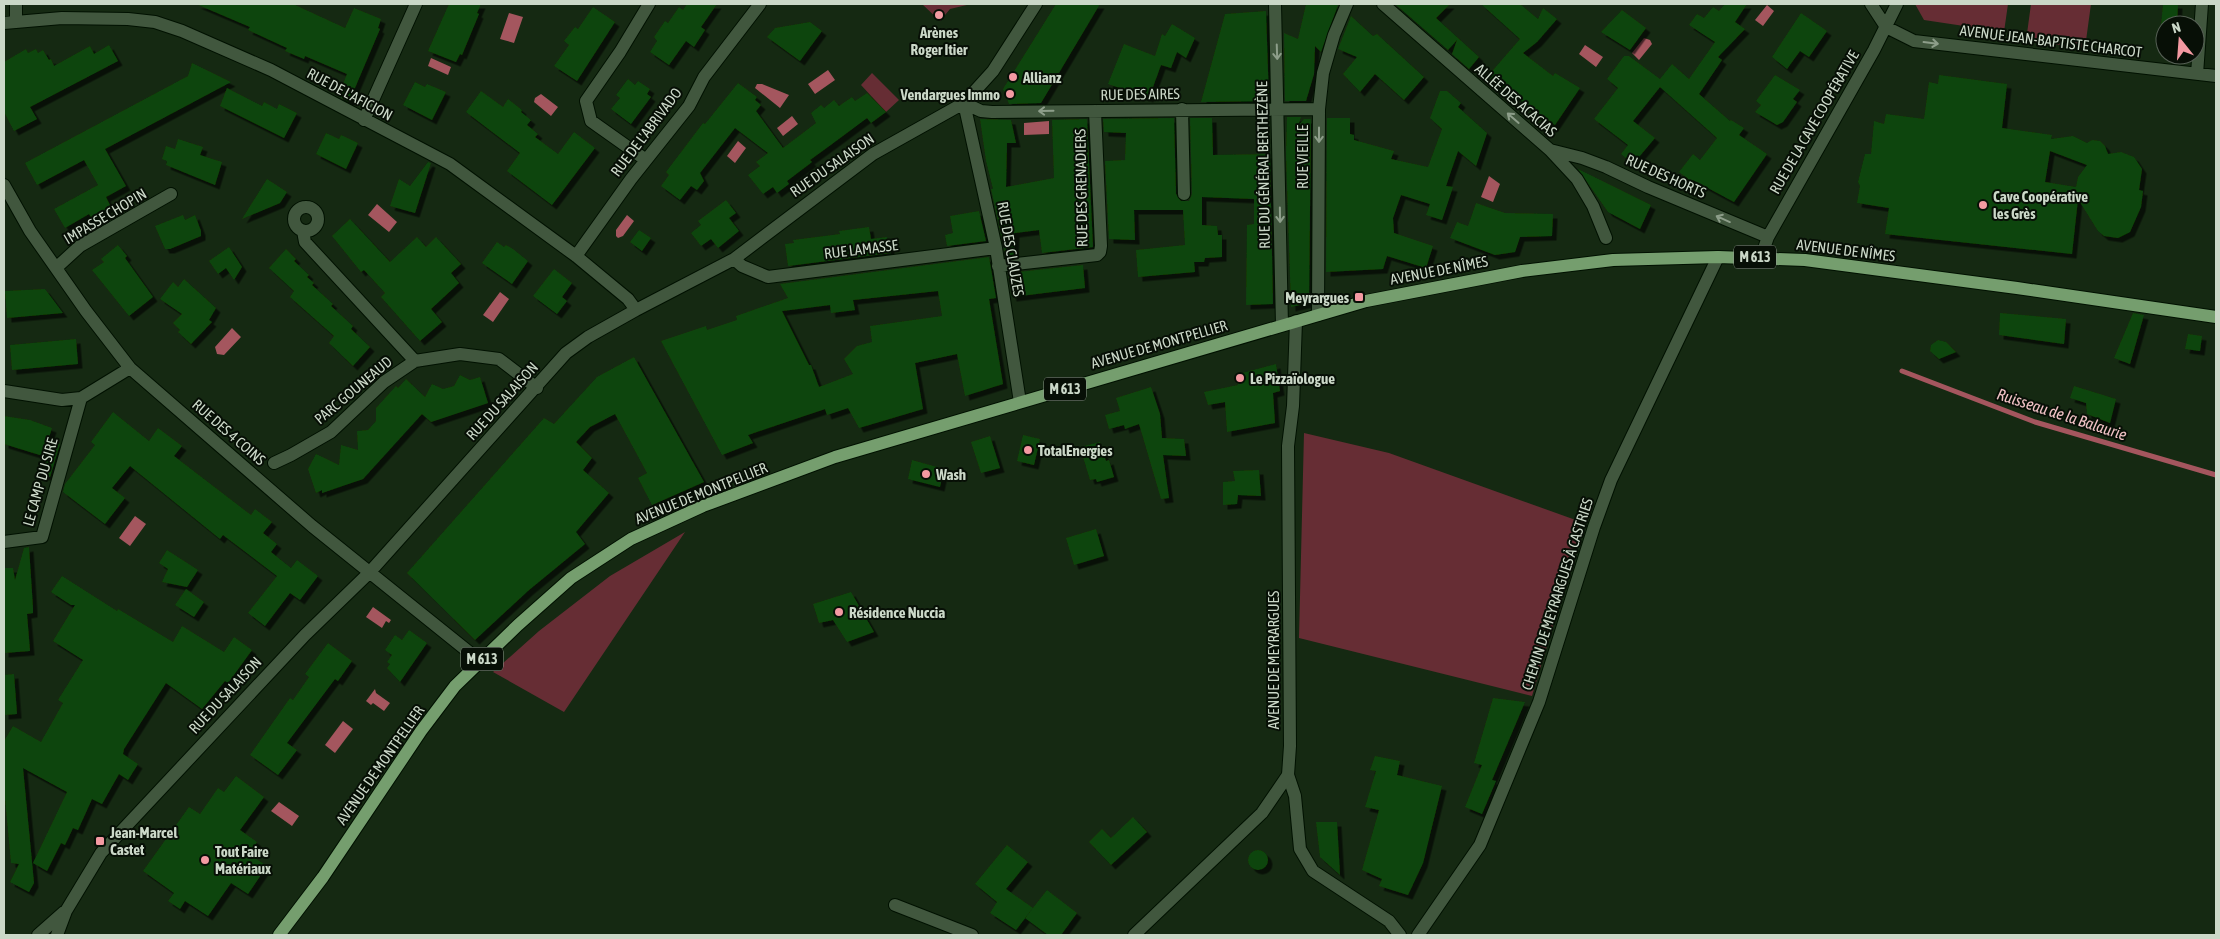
<svg xmlns="http://www.w3.org/2000/svg" width="2220" height="939" font-family="'Asap Condensed',sans-serif">
<defs>
<filter id="shadow"><feDropShadow dx="4.5" dy="4.5" stdDeviation="0" flood-color="#0009"/></filter>
</defs>
<rect width="100%" height="100%" fill="#152912"/>
<path fill="#662d34" d="M922,4h49l-21,5 -10,12z
M1915,4h93l-4,28 -80,-12z
M2031,4h60l-6,44 -59,-7z
M872,73l27,27 -13,12 -25,-27z
M1304,433l85,20 195,70 -52,173 -233,-58z
M685,532l-121,180 -71,-40 46,-41 71,-55z"/>
<path fill="#a4565e" d="M1767,5l7,6 -11,15 -8,-6z
M509,13l14,4 -9,26 -14,-4z
M1644,38l6,2 2,4 -13,16 -7,-7z
M1585,45l18,12 -7,10 -17,-13z
M431,58l20,9 -3,8 -20,-9z
M828,70l7,10 -20,14 -7,-10z
M757,84h5l27,11 -9,13 -25,-20z
M541,94l17,13 -7,9 -17,-14 1,-4z
M792,116l6,8 -15,12 -6,-8z
M1049,121v13l-25,1v-12z
M738,141l8,7 -11,15 -8,-7z
M1489,176l11,8 -7,18 -12,-5z
M377,204l20,18 -8,10 -21,-17z
M627,215l7,6 -11,15 -5,2 -2,-2v-6z
M500,292l9,7 -16,23 -10,-7z
M232,328l9,9 -17,18 -7,-1 -2,-7z
M135,516l11,8 -16,22 -11,-8z
M373,607l18,13 -2,3 -3,-2 -4,7 -16,-11z
M375,689l1,4 14,10 -6,8 -11,-8 -2,2 -5,-4z
M343,721l10,8 -18,24 -10,-8z
M279,802l20,14 -7,10 -21,-15z"/>
<g fill="none" stroke-linecap="round" stroke-linejoin="round">
<path stroke="#a4565e" stroke-width="5" d="M1902,371l133,51 181,53"/>
</g>
<path fill="#114409" fill-rule="evenodd" filter="url(#shadow)" d="M196,4h97l52,24 9,-20 27,11 -3,9 2,1 -31,73 -11,-6 9,-22 -42,-18 -1,3 -19,-8 2,-3 -39,-18 2,-3z
M449,4h32l-4,9 2,1 -17,41 -2,-1 -4,8 -28,-11z
M687,4h30l-16,23 4,3 -11,17 -8,-6 -17,24 -19,-13 7,-11 -3,-4 11,-16 3,2 11,-16 4,3z
M1056,4h44l-59,99 -32,1 -6,-15z
M1306,4l32,1 -17,47 -6,-6 -1,28 -8,27h-21l-1,-68 14,6z
M1395,4h55l-14,14 43,39 -10,12 -17,-15 5,-14 -9,10z
M1481,4h39l18,15 5,-11 14,11 -20,23 -14,11 30,23 2,-3 25,15 -25,37 -68,-48 33,-38z
M1725,4h22l-12,18 10,7 -27,28 4,3 -23,34 31,27 1,-1 13,8 -5,7 28,19 -33,48 -41,-22 -1,2 -13,-10 14,-18 7,6 17,-22 -57,-51 -27,34 22,17 -22,26 -12,-10 7,-9 -34,-26 24,-31 -11,-9 17,-23h5l31,23 12,-15 17,15 26,-37 -26,-17 8,-11 7,4 9,-11 6,4z
M2163,4h15l-1,21h-16z
M593,7l22,15 -38,59 -23,-15 15,-21 -5,-4 11,-14 3,2z
M1622,10l24,18 -16,22 -29,-18z
M1266,11l3,90 -68,1 24,-88z
M1801,13l26,18 -18,26 -9,-6 -13,18 -15,-12z
M1351,16l22,20 4,-2 47,43 -20,23 -29,-26 -15,18 -17,-18 14,-17 -19,-8z
M810,22l12,9 -22,30 -33,-24 8,-9z
M1172,24l23,14 -9,20 -9,-6 -6,16 -10,-3 -12,33 -41,-14 16,-40 31,12 7,-22 3,2z
M109,45l9,16 -88,46 7,12 -23,12 -10,-19v-50l22,-13 2,4 8,-4 2,4 5,-3 6,10 2,-1 3,7 36,-20 4,8z
M192,63l39,19 -126,67 21,37 -20,11 5,10 -20,10 -2,-3 -24,14 -11,-19 44,-24 -14,-25 -47,25 -12,-22 163,-87z
M1775,75l25,15 -7,9 4,3 -14,20 -6,3 -22,-13 6,-7 -5,-4z
M1939,75l68,9 -5,44 50,7 -1,4 22,-3 14,7 5,-3 8,1 5,5 3,8 13,-2 13,5 8,12 -3,21 4,1 -2,16 -11,25 -12,6 -14,-2 -6,-5 -20,-32 -6,55 -187,-20 4,-26 -32,-5 3,-17 -2,-4 7,-28h6l3,-33 10,3 2,-10 38,5 5,-37 9,2zM2050,151l37,14 -9,12 -2,10 -31,-5z
M628,79l7,6 3,-4 12,8 -3,5 4,3 -20,27 -20,-15 9,-11 -4,-3z
M415,82l10,5 2,-3 19,8 -14,28 -29,-15z
M738,83l19,14 -2,3 6,5 -5,6 27,37 33,-25 -5,-10 10,-8 3,3 10,-8 5,6 13,-9 3,4 12,-8 19,19 -15,11 -4,-5 -35,26 -22,16 2,2 -25,19 2,3 -12,9 -4,-6 -10,7 -15,-19 12,-9 -4,-4 12,-9 -33,-25 -35,45 4,8 -7,9 -6,-4 -11,14 -19,-14 8,-11 -3,-3 37,-49 2,1z
M227,88l35,18 2,-4 13,7 2,-5 18,9 -13,25 -64,-32z
M481,91l22,16 5,-8 14,11 -1,2 10,8 -4,5 11,9 -3,3 23,17 16,-22 21,16 -43,57 -45,-34 13,-18 -54,-41z
M1440,91h7l14,12 -3,4 29,26 -11,33 -18,-15 -12,35 7,1 -11,33 -16,-5 4,-11 -29,-9 -8,23 1,15 39,13 -7,22 -39,-12 -4,13 -57,3 1,-154h23v16l4,1v5l40,11 -3,8 37,8 14,-38 -12,-11z
M1287,117h14l-3,9 6,-7h7l-2,184 -18,4 -5,-153z
M1174,118l2,76 5,7h8l3,-7 -2,-76h22l1,37 57,-1 3,150 -27,1 1,-80 7,-1v-25l-52,-2v28l15,1 1,9h4v22l-17,1 -1,4h-10l1,10 -57,5 -2,-27 49,-5 -2,-35h-49l1,30 -26,-1 -4,-78 20,-1 1,-27 -22,-1 -1,-13z
M980,119l31,1 5,23h-9l-1,44 48,-9 -2,-58 35,-1 6,128 -51,6 -3,-23 -24,3 -1,23 -8,1 -15,-68h2l-7,-28z
M326,133l13,6 2,-4 17,8 -12,26 -30,-15z
M178,139l25,8 -3,8 22,7 -7,23 -49,-20 1,-4 -5,-2 4,-13 9,3z
M428,162l3,1 -16,50 -25,-7 9,-27 11,7z
M1578,169l73,36 -11,24 -32,-17z
M267,179l20,13 -7,11 -38,16z
M726,200l10,13 -7,5 10,13 -21,17 -7,-9 -10,7 -10,-13 10,-8 -3,-4z
M1476,203l29,10 48,1 -1,22 -32,1 -5,15 -20,3 -45,-17 7,-16 11,4z
M979,211l7,30 -39,5 -2,-11 8,-2 -3,-17z
M183,215l2,5 10,-5 6,16v5l-31,13h-5l-10,-23z
M350,219l40,43 27,-25 9,10 10,-10 25,27 -10,9 8,10 -28,26 11,13 -22,19 -39,-44 4,-4 -21,-23 -3,2 -29,-36z
M869,227l2,12 16,-2 4,16 -103,13 -3,-22 9,-1 -1,-3 47,-6 -1,-3z
M639,230l12,8 -9,13 -12,-9z
M497,242l7,5 2,-2 7,4 15,12 -16,23 -30,-21z
M118,245l9,11 -2,2 28,39 -24,19 -37,-46 12,-8 -3,-3z
M229,247l13,20 -8,13 -8,-12 -8,6 -9,-13z
M286,249l10,10 -2,2 15,14 -2,2 7,6 -2,2 21,19 -2,2 22,20 -2,3 19,18 -17,19 -24,-23 5,-7 -44,-39 4,-6 -25,-23z
M989,257l7,41 -7,1 14,85 -38,12 -8,-42 -42,9 8,46 -64,19 -11,-20 -21,7 -2,-6 -77,26 5,8 -31,12 -61,-114 45,-15 1,4 30,-10 -1,-4 52,-18 -8,-14zM938,291l4,25 -72,10 2,16 -15,4 -13,13 9,15 -34,13 -8,-22h-2l-27,-54 48,-6 1,8 24,-3 -2,-10z
M1083,265l2,23 -73,9 -4,-24z
M554,269l18,14 -10,14 5,4 -10,13 -24,-18z
M184,279l32,29 -7,12 3,2 -21,22 -13,-12 2,-2 -7,-7 9,-9 -22,-15 13,-17 5,5z
M45,289l18,24 -56,5 -2,-27z
M2000,313l66,6 -2,25 -65,-9z
M2133,313l11,2 -14,49 -16,-6z
M2188,334l14,2 -2,15 -15,-2z
M76,339l2,25 -66,6 -2,-25z
M1938,340l8,2 10,10 -17,7 -9,-8 1,-6z
M634,357l70,125 -52,23 -14,-27 9,-5 -32,-59 -25,13 -14,15 16,16 -9,12 26,23 -33,39 9,12 -56,46 -54,50 -68,-67 137,-155 10,6 43,-47z
M1276,364l4,27 -7,2 2,30 -48,9 -2,-30 -17,3 -4,-13 34,-7 -3,-10z
M460,375l10,5 10,-3 8,26 -57,19 -9,-8 -59,65 -41,14v-3l-6,3 -8,-24 8,-15 23,11 2,-20 17,5 -1,-19 11,-1 8,-9v-13l20,-22 2,2 8,-9 19,18 7,-13 11,5 11,-3z
M2074,386l42,13 -6,24 -23,-9 -1,-11 -16,-5z
M1151,387l9,27 2,24 22,1 2,17 -23,-1 6,43 -8,1 -22,-75 -14,5 -1,-4 -15,4 -4,-14 15,-4 -4,-13z
M113,412l36,29 9,-13 24,18 -8,10 77,59 4,-6 17,13 -9,11 14,11 -6,8 20,16 6,-8 21,16 -18,24 -10,-7 -25,33 -17,-13 29,-37 -54,-41 -3,4 -90,-73 -18,22 13,10 -20,26 -42,-32 2,-8 30,-39 -4,-3z
M4,416l26,4 22,8 -4,13 12,3 -10,33 -11,-3 4,-18 -39,-12z
M1023,435l17,4 -6,26 -17,-4z
M990,436l10,32 -19,5 -10,-31z
M1100,442l6,19 3,-1 5,17 -17,5 -1,-3 -6,1 -10,-33z
M912,460l32,9 -4,18 -32,-8z
M1259,470l2,26 -23,-1 -1,9 -14,1v-23l12,-1 -2,-10z
M1096,529l8,27 -30,9 -8,-27z
M29,547l4,61v5l-6,1 3,37 -26,2v-85h9l2,12 9,-32z
M167,550l31,20 -11,17 -25,-5 6,-13 -9,-6z
M62,576l55,35 1,-2 55,33 9,-16 42,26 10,-15 18,13 -24,33 -3,-2 -23,28 -36,-26 -42,66 -1,5 15,10 -10,16 -9,-6 -17,30 -10,-5 -14,31 -5,-2 -8,17 -4,-2 -14,28 -14,-8 34,-71 -44,-24 11,115 -5,9 -19,-10 9,-18 -8,-1 -7,-75v-47l9,-15 28,16 22,-39 -5,-3 25,-40 -30,-19 22,-36h-4l-20,-13z
M186,589l18,13 -10,15 -19,-12z
M851,592l23,40 -27,10 -14,-22 -14,3 -6,-19z
M409,630l18,13 -27,39 -13,-14 3,-4 -3,-2 5,-7 -7,-5 10,-15 7,5z
M328,643l24,18 -14,20 -3,-2 -48,64 10,7 -19,25 -28,-20 40,-57 3,2 16,-23 -4,-3z
M14,674l3,40 -13,1v-40z
M1493,698l32,4 -33,78 4,1 -14,33 -17,-7 17,-42 -8,-2z
M1375,756l25,5 -3,14 45,11 -19,77 -15,32 -29,-9 3,-7 -20,-9 17,-60 -14,-3 11,-36 -6,-1z
M236,776l28,21 -24,33 17,12 -8,12 18,12 -19,28 -17,-11 -23,33 -23,-15 -5,8 -12,-8 6,-8 -31,-22 46,-64 11,7 18,-26 6,4z
M1133,817l14,15 -36,33 -22,-23 13,-13 9,9z
M1316,822h21l3,53 -20,-18z
M1007,845l21,17 -22,27 27,19 -17,22 -26,-17 7,-11 -22,-18z
M1248 860a10 10 0 1 1 20 0a10 10 0 1 1-20 0Z
M1047,890l30,23 -16,22h-13l-23,-17z"/>
<g fill="none" stroke-linecap="round" stroke-linejoin="round">
<g stroke="#011100" stroke-width="14">
<path id="minor" d="M16,4v18
M1275,4l7,321
M1383,4l167,146 27,29 16,27 13,32
M1871,4l15,23 28,14 302,35
M4,23l58,-5 66,1 27,3 27,9 89,39 179,94 126,92 52,43 8,11
M2197,74l5,-70
M964,103l17,8 11,1 327,-3
M964,103l32,145 24,154
M1182,109l2,85
M364,120l52,-116
M1550,150l32,8 24,9 42,20 120,50
M646,160l-55,-39 -5,-20 34,-49 29,-48
M4,185l26,46 56,80 44,57 182,158 168,135
M294 219a12 12 0 1 1 24 0a12 12 0 1 1-24 0Z
M303,231l2,11 110,119
M576,256l55,-77 58,-73 15,-29 56,-73
M1761,257l7,-20 106,-187 23,-46
M734,259l8,7 26,11 228,-29
M998,266l99,-11 3,-3 1,-6 -6,-135
M57,267l23,-21 91,-52
M1318,315l1,-206 4,-36 11,-38 13,-31
M4,391l58,9 19,-2 49,-30
M274,463l17,-8 40,-23 53,-50 31,-21 45,-7 39,5 38,29
M4,542l38,-5 39,-139
M1288,775l7,21 5,53 13,22 76,50 11,14
M895,905l77,30
M38,935l26,-23
M57,935l9,-24 35,-58 204,-218 64,-62 197,-220 22,-16 48,-27 98,-51 139,-105 91,-51 29,-32 43,-67
M1418,935l62,-90 59,-143 55,-175 17,-47 107,-223"/>
</g>
<g stroke="#011100" stroke-width="14">
<path id="tertiary" d="M1134,935l128,-122 26,-38 2,-29 -2,-300 5,-40 3,-85"/>
</g>
<g stroke="#011100" stroke-width="14">
<path id="primary" d="M279,935l44,-58 98,-146 34,-45 63,-61 53,-47 60,-39 72,-33 132,-49 531,-156 156,-30 91,-11 105,-3 87,3 212,28 199,29"/>
</g>
<use href="#minor" stroke="#41573e" stroke-width="12"/>
<use href="#tertiary" stroke="#41573e" stroke-width="12"/>
<use href="#primary" stroke="#759e6e" stroke-width="12"/>
</g>
<defs><path id="oneway-shaft" d="M-6 0H5M1.5-3L5.5 0L1.5 3" fill="none" stroke-width="1.6" stroke-linecap="round" stroke-linejoin="round" transform="scale(1.25)"/></defs>
<g stroke="#8d9e8a">
<use href="#oneway-shaft" transform="translate(1931 43) rotate(7)"/>
<use href="#oneway-shaft" transform="translate(1277 52) rotate(88)"/>
<use href="#oneway-shaft" transform="translate(1046 111) rotate(179)"/>
<use href="#oneway-shaft" transform="translate(1513 118) rotate(-139)"/>
<use href="#oneway-shaft" transform="translate(1319 135) rotate(90)"/>
<use href="#oneway-shaft" transform="translate(1280 215) rotate(89)"/>
<use href="#oneway-shaft" transform="translate(1723 219) rotate(-156)"/>
</g>
<g fill="#f49aa2" stroke="#070f06" stroke-width="2">
<circle cx="939" cy="15" r="5"/>
<circle cx="1013" cy="77" r="5"/>
<circle cx="1010" cy="94" r="5"/>
<circle cx="1983" cy="205" r="5"/>
<rect x="1354" y="292" width="10" height="10" rx="2.5"/>
<circle cx="1240" cy="378" r="5"/>
<circle cx="1028" cy="450" r="5"/>
<circle cx="926" cy="474" r="5"/>
<circle cx="839" cy="612" r="5"/>
<rect x="95" y="836" width="10" height="10" rx="2.5"/>
<circle cx="205" cy="860" r="5"/>
</g>
<g text-anchor="middle" dominant-baseline="central" stroke-width="4" stroke-linejoin="round" paint-order="stroke">
<g fill="#070f06" stroke="#909c8e" stroke-width="1">
<rect x="1734" y="245.5" width="42" height="23" rx="4"/>
<rect x="1044" y="377.5" width="42" height="23" rx="4"/>
<rect x="461" y="647.5" width="42" height="23" rx="4"/>
</g>
<g font-size="14" font-weight="bold" fill="#cbd8c8">
<text x="1755" y="257">M 613</text>
<text x="1065" y="389">M 613</text>
<text x="482" y="659">M 613</text>
</g>
<g font-size="15" font-weight="bold" fill="#cbd8c8" stroke="#070f06" text-anchor="start">
<text x="939" y="32" text-anchor="middle">Arènes<tspan x="939" dy="17">Roger Itier</tspan></text>
<text x="1023" y="77">Allianz</text>
<text x="1000" y="94" text-anchor="end">Vendargues Immo</text>
<text x="1993" y="196">Cave Coopérative<tspan x="1993" dy="17">les Grès</tspan></text>
<text x="1349" y="297" text-anchor="end">Meyrargues</text>
<text x="1250" y="378">Le Pizzaïologue</text>
<text x="1038" y="450">TotalEnergies</text>
<text x="936" y="474">Wash</text>
<text x="849" y="612">Résidence Nuccia</text>
<text x="110" y="832">Jean-Marcel<tspan x="110" dy="17">Castet</tspan></text>
<text x="215" y="851">Tout Faire<tspan x="215" dy="17">Matériaux</tspan></text>
</g>
<g font-size="15" fill="#cbd8c8" stroke="#070f06">
<text transform="translate(2051 41) rotate(7)">AVENUE JEAN-BAPTISTE CHARCOT</text>
<text transform="translate(350 94) rotate(28)">RUE DE L'AFICION</text>
<text transform="translate(1140 94) rotate(-1)">RUE DES AIRES</text>
<text transform="translate(1516 100) rotate(41)">ALLÉE DES ACACIAS</text>
<text transform="translate(1814 122) rotate(-60)">RUE DE LA CAVE COOPÉRATIVE</text>
<text transform="translate(646 132) rotate(-53)">RUE DE L'ABRIVADO</text>
<text transform="translate(1302 157) rotate(-90)">RUE VIEILLE</text>
<text transform="translate(832 165) rotate(-35)">RUE DU SALAISON</text>
<text transform="translate(1263 165) rotate(-91)">RUE DU GÉNÉRAL BERTHEZÈNE</text>
<text transform="translate(1666 176) rotate(24)">RUE DES HORTS</text>
<text transform="translate(1081 188) rotate(-91)">RUE DES GRENADIERS</text>
<text transform="translate(105 216) rotate(-31)">IMPASSE CHOPIN</text>
<text transform="translate(861 249) rotate(-7)">RUE LAMASSE</text>
<text transform="translate(1011 249) rotate(80)">RUE DES CLAUZES</text>
<text transform="translate(1846 250) rotate(7)">AVENUE DE NÎMES</text>
<text transform="translate(1439 270) rotate(-11)">AVENUE DE NÎMES</text>
<text transform="translate(1159 344) rotate(-16)">AVENUE DE MONTPELLIER</text>
<text transform="translate(353 390) rotate(-40)">PARC GOUNEAUD</text>
<text transform="translate(502 401) rotate(-48)">RUE DU SALAISON</text>
<text transform="translate(229 432) rotate(41)">RUE DES 4 COINS</text>
<text transform="translate(40 482) rotate(-74)">LE CAMP DU SIRE</text>
<text transform="translate(701 493) rotate(-22)">AVENUE DE MONTPELLIER</text>
<text transform="translate(1557 594) rotate(-72)">CHEMIN DE MEYRARGUES À CASTRIES</text>
<text transform="translate(1273 660) rotate(-90)">AVENUE DE MEYRARGUES</text>
<text transform="translate(225 695) rotate(-47)">RUE DU SALAISON</text>
<text transform="translate(380 765) rotate(-55)">AVENUE DE MONTPELLIER</text>
</g>
<g font-size="16" font-style="italic" fill="#f0c2c5" stroke="#070f06">
<text transform="translate(2062 414) rotate(18)">Ruisseau de la Balaurie</text>
</g>
</g>
<rect width="2220" height="939" fill="none" stroke="#cbd8c8" stroke-width="10"/>
<g transform="translate(2180 40) rotate(343)"><circle r="24" fill="#070f06" stroke="#555f54"/>
<path d="M0-4L9 19L0 12L-9 19Z" fill="#f49aa2"/>
<text y="-8" font-size="14" font-weight="bold" text-anchor="middle" fill="#cbd8c8">N</text>
</g>
</svg>
